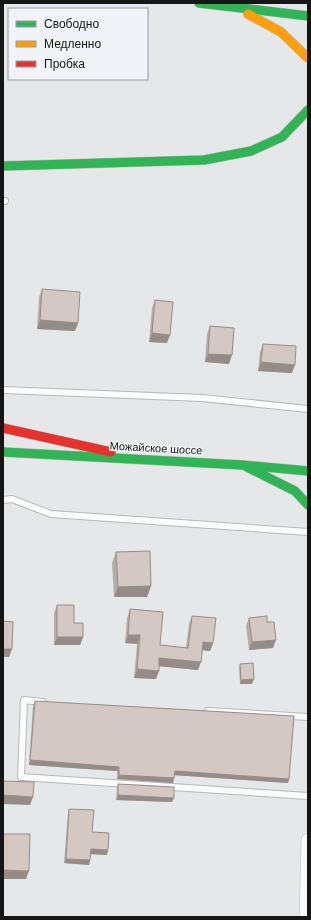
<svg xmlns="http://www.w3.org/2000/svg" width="311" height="920" font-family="'DM Sans',sans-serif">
<rect width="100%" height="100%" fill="#e6e7e9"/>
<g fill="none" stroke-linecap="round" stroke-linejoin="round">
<g stroke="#b7b8b9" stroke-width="8">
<path id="lane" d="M3,201h2
M3,390l199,8 106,11
M3,500l9,-1 39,15 257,18
M43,702l-19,-2 -3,77 287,19
M208,711l100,6"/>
</g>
<g stroke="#b7b8b9" stroke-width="14">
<path id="street" d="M306,917l2,-77"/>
</g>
<g stroke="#b7b8b9" stroke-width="10">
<path id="fast" d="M199,3l109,13
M3,166l201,-6 47,-9 31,-14 26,-27
M3,452l239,13 66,6
M245,466l50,25 13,14"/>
</g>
<g stroke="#b7b8b9" stroke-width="10">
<path id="slow" d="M248,14l33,18 27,26"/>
</g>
<g stroke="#b7b8b9" stroke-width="10">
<path id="jam" d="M3,428l108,24"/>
</g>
<use href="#lane" stroke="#fbfbfc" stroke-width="6"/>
<use href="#street" stroke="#fbfbfc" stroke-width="13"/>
<use href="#fast" stroke="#30b455" stroke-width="9"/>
<use href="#slow" stroke="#ff9f0a" stroke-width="9"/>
<use href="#jam" stroke="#e5322d" stroke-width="9"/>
</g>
<path fill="#b5aca8" d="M42,289l36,34 -3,8 -38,-2 2,-32z
M155,300l12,43 -18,-1 3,-34z
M210,326l19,38 -24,-2 2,-28z
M263,344l29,29 -34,-2 2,-19z
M116,552l35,34 -4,11h-33l-2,-34z
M57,605l17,18 9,14 -3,8h-26v-32z
M130,609l30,36 26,3 3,-24 3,-8 21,27 -3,8 -8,-1 -4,20 -39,-4 -3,13 -22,-1 3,-34 -12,-1 2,-25z
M249,618l18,4 6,26 -24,2 -3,-24z
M240,664l12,20h-12l-1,-16z
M35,701l254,78 -1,4 -114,-8v3l-1,5 -56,-4v-8l-88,-6 4,-60z
M118,784l54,18 -56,-2 1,-12z
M69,809l23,23 15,23 -16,-1 -1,6 -1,5 -25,-2 4,-50z"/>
<path fill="#948c88" d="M40,320l38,3 -3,8 -38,-2z
M152,333l18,2 -3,8 -18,-1z
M208,354l24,1 -3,9 -24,-2z
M261,362l34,3 -3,8 -34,-2z
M151,586l-4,11h-33l4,-10z
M128,635h12l-3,9 -12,-1z
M57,637h26l-3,8h-26z
M276,640l-3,8 -24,2 3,-8z
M203,642l10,1 -3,8 -10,-1z
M3,649h9l-3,8h-6z
M159,658l42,4 -3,8 -41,-4z
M137,669l22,2 -3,8 -22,-1z
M254,679l-2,5h-12l1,-4z
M30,760l89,7 -2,4 -88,-6z
M175,771l114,8 -1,4 -115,-8z
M119,775l55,3 -1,5 -56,-4z
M3,795l30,2 -3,8 -27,-1z
M118,795l56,3 -2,4 -56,-2z
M91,849l17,1 -1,5 -17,-1z
M66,859l24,1 -1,5 -25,-2z
M3,870l26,1 -3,8h-23z"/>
<path fill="#d3c8c3" stroke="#948c88" d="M42,289l38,3 -2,31 -38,-3z
M155,300l18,2 -3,33 -18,-2z
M210,326l24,2 -2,27 -24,-1z
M263,344l33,2 -1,19 -34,-3z
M150,551l1,35 -33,1 -2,-35z
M57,605h17v18h9v14h-26z
M130,609l33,3 -3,33 28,3 4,-32 24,2 -3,25 -10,-1 -2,20 -42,-4v13l-22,-2 3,-34h-12z
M267,616v6h7l2,18 -24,2 -3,-24z
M3,621l10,1 -1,27h-9z
M253,663l1,16 -13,1 -1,-16z
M35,701l259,15 -5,63 -114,-8 -1,7 -55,-3v-8l-89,-7z
M3,781l31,1 -1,15 -30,-2z
M118,784l56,3v11l-56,-3z
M69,809l25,1 -2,22 17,1 -1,17 -17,-1 -1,11 -24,-1z
M3,834h27l-1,37 -26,-1z"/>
<g text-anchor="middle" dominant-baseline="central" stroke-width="3" stroke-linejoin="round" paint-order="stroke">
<g font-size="11" fill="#161617" stroke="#f2f3f8">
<text transform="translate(156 448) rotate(3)">Можайское шоссе</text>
</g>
</g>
<rect width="311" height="920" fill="none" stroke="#161617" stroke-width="8"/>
<rect x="8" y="8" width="140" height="72" fill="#f2f3f8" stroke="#9a9b9e"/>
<rect x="16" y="21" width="20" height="6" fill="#30b455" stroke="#9a9b9e"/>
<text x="44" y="28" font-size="12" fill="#161617">Свободно</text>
<rect x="16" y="41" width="20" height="6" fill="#ff9f0a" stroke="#9a9b9e"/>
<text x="44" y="48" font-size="12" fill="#161617">Медленно</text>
<rect x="16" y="61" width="20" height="6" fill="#e5322d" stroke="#9a9b9e"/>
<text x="44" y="68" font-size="12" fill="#161617">Пробка</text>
</svg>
